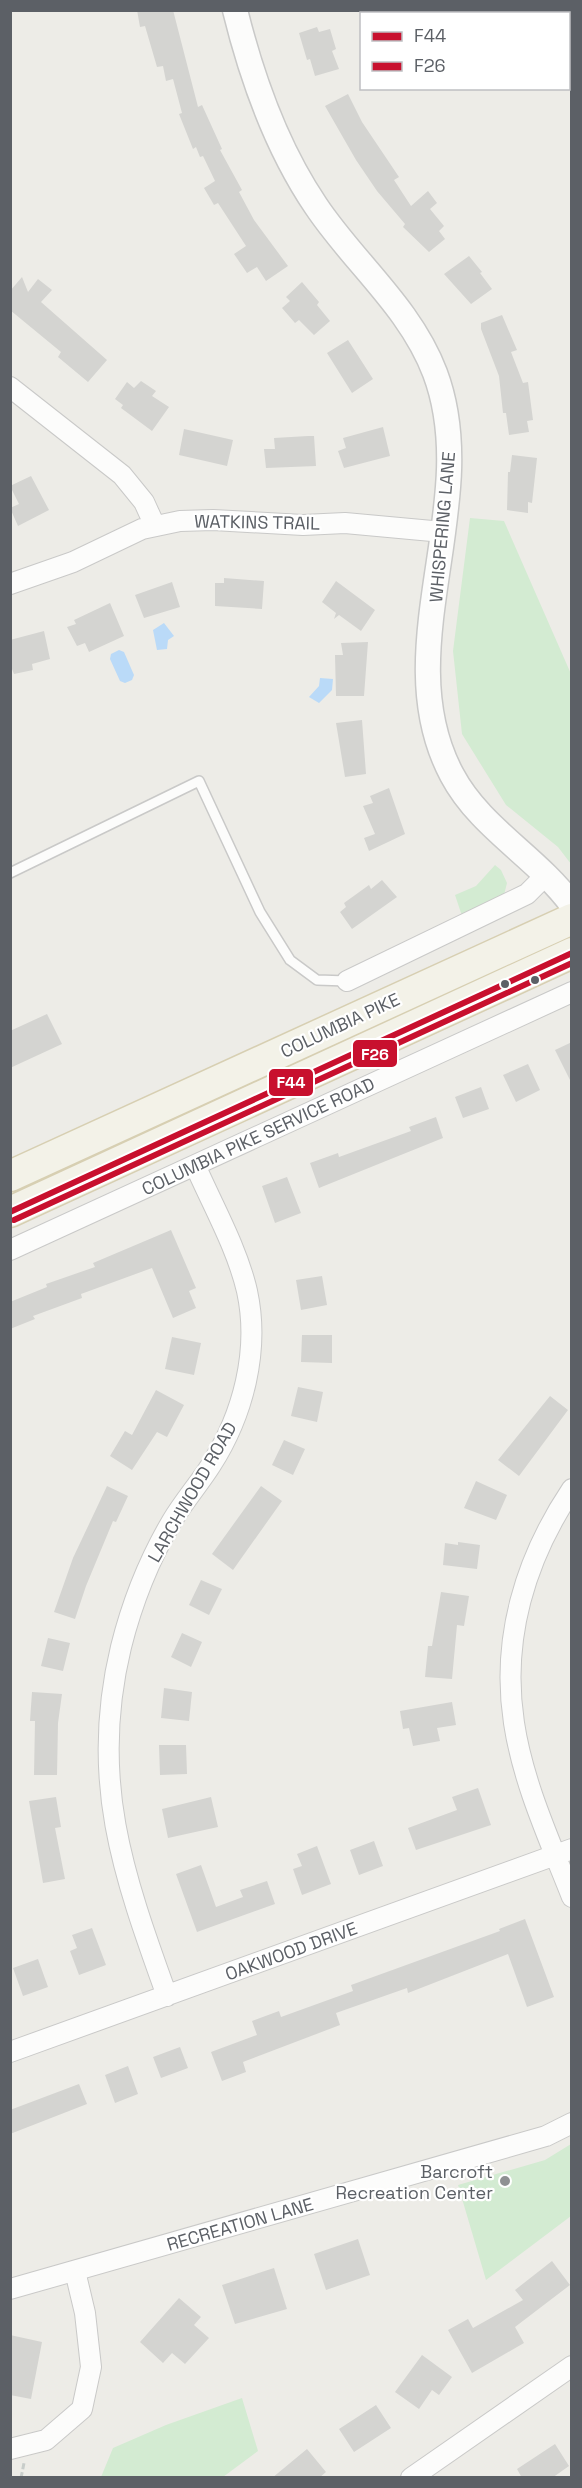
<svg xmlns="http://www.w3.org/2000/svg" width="582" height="2488" font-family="'Space Grotesk',sans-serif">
<rect width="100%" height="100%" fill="#edece7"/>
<path fill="#d3ebd2" d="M470,518l34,3 67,153v190l-13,-17 -52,-42 -44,-71 -9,-83z
M495,865l6,5 6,13 -4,16 -40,20 -8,-24 21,-9z
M571,2144v72l-85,64 -28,-95 87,-25z
M242,2398l16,53 -35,26h-122l12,-29 53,-23z"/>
<path fill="#badaf8" d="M164,623l10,13 -6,4 -1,9 -10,1 -4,-20z
M119,650l5,2 10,23 -2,5 -7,3 -5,-2 -10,-22 1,-5z
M320,678l13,1 -1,11 -13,13 -10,-6 10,-11z"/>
<path fill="#d4d4d1" d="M137,10h36l25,97 4,-2 20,44 -2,1 22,40 -3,2 15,28 34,46 -22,15 -9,-14 -10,6 -13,-19 12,-8 -28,-43 -4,2 -10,-17 11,-7 -12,-25 -3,1 -4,-10 -3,2 -14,-35 3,-1 -9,-34 -7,2 -3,-15 -6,1 -12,-41 -5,1z
M317,27l2,5 11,-3 6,20 -4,2 7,18 -24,7 -5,-17 -3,1 -8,-27z
M348,94l14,28 37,55 -5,3 17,26 17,-15 9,12 -7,6 14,17 -5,5 6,8 -16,13 -26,-25 2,-3 -28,-33 -21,-31 -31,-54z
M469,256l13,16 -2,1 12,16 -21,15 -27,-30z
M22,277l6,15 10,-13 14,11 -11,12 66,58 -19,22 -30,-25 3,-5 -51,-42v-19z
M302,282l17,20 -2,3 13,16 -16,14 -15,-15 -4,3 -13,-15 8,-7 -4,-4z
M502,315l15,35 -6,2 12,31 5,-1 5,38 -6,1 2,11 -20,3 -3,-22h-3l-4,-37 -18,-47v-6z
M348,340l25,39 -21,14 -25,-40z
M141,381l15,10 -4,5 17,11 -17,24 -31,-23 2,-3 -8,-6 12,-17 7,6z
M383,427l7,29 -46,12 -6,-17 8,-3 -3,-10z
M184,429l49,11 -6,26 -48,-11z
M308,436h6l2,30 -50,2 -2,-19h11l-1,-11z
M512,455l25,3 -5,45 -4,-1v11l-21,-3 1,-38h2z
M31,476l18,34 -31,16 -8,-18 9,-4 -9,-18z
M224,578l40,3 -2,28 -47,-3v-23h9z
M336,581l39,29 -14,21 -22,-16 -5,4 2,-6 -14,-11z
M172,582l8,25 -36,11 -9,-23z
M110,603l14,33 -35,16 -4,-9 -8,3 -10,-19 9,-3 -2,-4z
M44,631l6,28 -18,5 1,6 -19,4 -4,-10v-24z
M368,642l-4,54h-28l-1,-41h8l-2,-12z
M362,720l4,54 -21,3 -9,-54z
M389,788l16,46 -36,17 -5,-13 11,-4 -12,-28 10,-3 -3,-7z
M382,880l15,17 -45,32 -12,-17 6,-5 -2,-4 25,-18 2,4z
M47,1014l15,30 -52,24v-37z
M572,1042v42l-17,-34z
M528,1064l12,26 -24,12 -13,-27z
M481,1087l8,22 -26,9 -8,-21z
M436,1117l7,21 -124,50 -9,-25 28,-10 1,4 72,-26 -2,-4z
M287,1177l14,36 -26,10 -13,-37z
M171,1230l25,58 -7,3 7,17 -23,10 -21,-50 -71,26 1,4 -49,18 2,3 -25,10v-27l37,-15 -1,-3 49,-17 -2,-4z
M322,1276l5,29 -26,5 -5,-30z
M302,1335h30v28l-31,-1z
M172,1337l29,6 -7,32 -29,-6z
M298,1387l25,5 -6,30 -26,-6z
M156,1390l28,15 -17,32 -10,-5 -25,38 -22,-14 15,-25 7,4z
M550,1396l18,14 -49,66 -21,-16z
M284,1440l21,9 -12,26 -21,-10z
M476,1481l31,14 -11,25 -32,-12z
M107,1486l21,10 -12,26 -3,-1 -27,65 -11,33 -21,-7 19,-54z
M261,1486l21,15 -49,69 -21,-16z
M458,1542l22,3 -3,24 -34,-4 2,-22 13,2z
M201,1580l21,9 -13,26 -20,-10z
M441,1592l28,4 -5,30 -7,-1 -5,54 -27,-2 3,-31h4z
M182,1633l20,9 -11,25 -20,-10z
M48,1638l22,5 -7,28 -22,-5z
M164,1688l28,4 -3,29 -28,-3z
M32,1692l30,2 -4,29 -1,52h-23l1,-54h-5z
M452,1702l4,23 -19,3 3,13 -27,5 -4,-18 -6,1 -3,-18z
M159,1745h27l1,29 -27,1z
M478,1788l13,37 -75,25 -8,-22 49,-18 -5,-13z
M56,1797l5,30 -6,1 10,51 -22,4 -14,-82z
M211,1797l7,30 -50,11 -6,-29z
M374,1841l9,25 -24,9 -9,-25z
M317,1846l14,38 -29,11 -9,-26 9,-3 -5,-12z
M201,1865l15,42 27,-10 -3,-7 27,-9 8,23 -78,28 -21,-58z
M525,1919l29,78 -27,10 -19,-53 -100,39 -1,-5 -71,25 4,12 -97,37 3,10 -24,9 -11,-29 46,-17 -5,-14 27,-10 2,6 72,-26 -2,-6 149,-54 -1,-2z
M92,1928l14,37 -27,10 -9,-24 7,-3 -5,-13z
M38,1959l10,28 -25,9 -10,-28z
M180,2047l8,21 -27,10 -8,-21z
M128,2066l10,28 -23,9 -10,-28z
M79,2084l8,20 -77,30v-24z
M358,2239l12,36 -44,15 -12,-36z
M552,2261l18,24 -55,42 9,16 -52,30 -24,-43 20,-11 5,9 50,-28 -8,-10z
M274,2268l13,41 -52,15 -13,-39z
M179,2298l22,19 -7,8 15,13 -24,26 -13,-11 -9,10 -23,-21z
M10,2335l32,7 -11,57 -21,-4z
M422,2355l30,22 -13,18 -7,-5 -13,19 -24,-17z
M376,2405l15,23 -37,24 -15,-23z
M555,2444l14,22 -17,12h-30l-5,-9z
M307,2449l19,23 -7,6h-47z"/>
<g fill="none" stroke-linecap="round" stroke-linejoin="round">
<g stroke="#c9c9c8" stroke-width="12">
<path id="service" d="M10,873l189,-92 61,131 30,48 27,20 30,1"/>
</g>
<g stroke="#c9c9c8" stroke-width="22">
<path id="minor" d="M10,387l112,88 22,27 11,24
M10,584l63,-22 69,-33 38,-8 33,-1 90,5 42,-2 98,9
M347,981l180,-87 19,-19
M10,1250l562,-258
M572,1489c-47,70 -71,150 -58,234 9,60 36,118 58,174
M167,1996c-44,-122 -78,-217 -46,-349 11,-44 28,-87 51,-126 12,-20 27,-37 39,-56 32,-50 49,-114 36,-174 -10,-43 -34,-85 -52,-126
M10,2052l562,-203
M10,2289l536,-153 26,-13
M10,2449l36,-9 36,-31 9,-42 -6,-54 -10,-42
M411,2478l161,-112"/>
</g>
<g stroke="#c9c9c8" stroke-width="27">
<path id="tertiary" d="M235,10c17,69 41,137 81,196 38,57 94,101 119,167 49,130 -50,277 17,402 28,53 85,82 120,130"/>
</g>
<g stroke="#d7cfb2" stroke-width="33">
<path id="primary" d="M10,1176l562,-257
M10,1212l562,-259"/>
</g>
<path stroke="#c8cdca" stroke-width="3" stroke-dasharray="6 3" stroke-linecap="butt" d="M21,2478l3,-15"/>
<use href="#service" stroke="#fcfcfb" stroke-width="9"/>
<use href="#minor" stroke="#fcfcfb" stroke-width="20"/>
<use href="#tertiary" stroke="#fcfcfb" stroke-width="24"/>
<use href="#primary" stroke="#f3f2e8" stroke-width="30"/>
<g stroke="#fff" stroke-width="10">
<path id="bus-1" d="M10,1212l562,-259"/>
</g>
<g stroke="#fff" stroke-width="10">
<path id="bus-2" d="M14,1220l558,-257"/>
</g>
<use href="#bus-1" stroke="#c8102e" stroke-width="6"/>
<use href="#bus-2" stroke="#c8102e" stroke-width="6"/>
</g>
<g fill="#5c6066" stroke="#fff" stroke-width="2">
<circle cx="535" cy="980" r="5"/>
<circle cx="505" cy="984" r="5"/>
</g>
<circle fill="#8f9193" stroke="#fff" stroke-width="2" cx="505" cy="2181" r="6"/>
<g text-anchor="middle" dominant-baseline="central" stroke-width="4.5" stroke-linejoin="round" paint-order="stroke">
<g font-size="18" fill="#5c6066" stroke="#fff">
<text transform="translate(257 522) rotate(1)">WATKINS TRAIL</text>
<text transform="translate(442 527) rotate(-85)">WHISPERING LANE</text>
<text transform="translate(340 1025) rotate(-25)">COLUMBIA PIKE</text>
<text transform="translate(258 1136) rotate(-25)">COLUMBIA PIKE SERVICE ROAD</text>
<text transform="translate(192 1492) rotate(-60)">LARCHWOOD ROAD</text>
<text transform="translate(291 1951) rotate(-20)">OAKWOOD DRIVE</text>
<text transform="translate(240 2224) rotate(-16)">RECREATION LANE</text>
</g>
<g font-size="18" fill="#5c6066" stroke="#fff" text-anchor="end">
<text x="493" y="2171">Barcroft<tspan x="493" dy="21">Recreation Center</tspan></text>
</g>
</g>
<g stroke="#fff" stroke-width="2">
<rect x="352" y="1039" width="46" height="29" rx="6" fill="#c8102e"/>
<rect x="268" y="1068" width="46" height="29" rx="6" fill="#c8102e"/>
</g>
<g font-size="16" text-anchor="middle" font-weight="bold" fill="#fff">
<text x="375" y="1060">F26</text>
<text x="291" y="1088">F44</text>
</g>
<rect width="582" height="2488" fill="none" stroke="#5c6066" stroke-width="24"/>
<rect x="360" y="12" width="210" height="78" fill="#ffffff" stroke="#bebfc2" stroke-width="1.5"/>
<rect x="372" y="32" width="30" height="9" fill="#c8102e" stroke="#bebfc2" stroke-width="1.5"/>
<text x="414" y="42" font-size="18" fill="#5c6066">F44</text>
<rect x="372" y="62" width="30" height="9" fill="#c8102e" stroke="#bebfc2" stroke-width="1.5"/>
<text x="414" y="72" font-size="18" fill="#5c6066">F26</text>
</svg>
